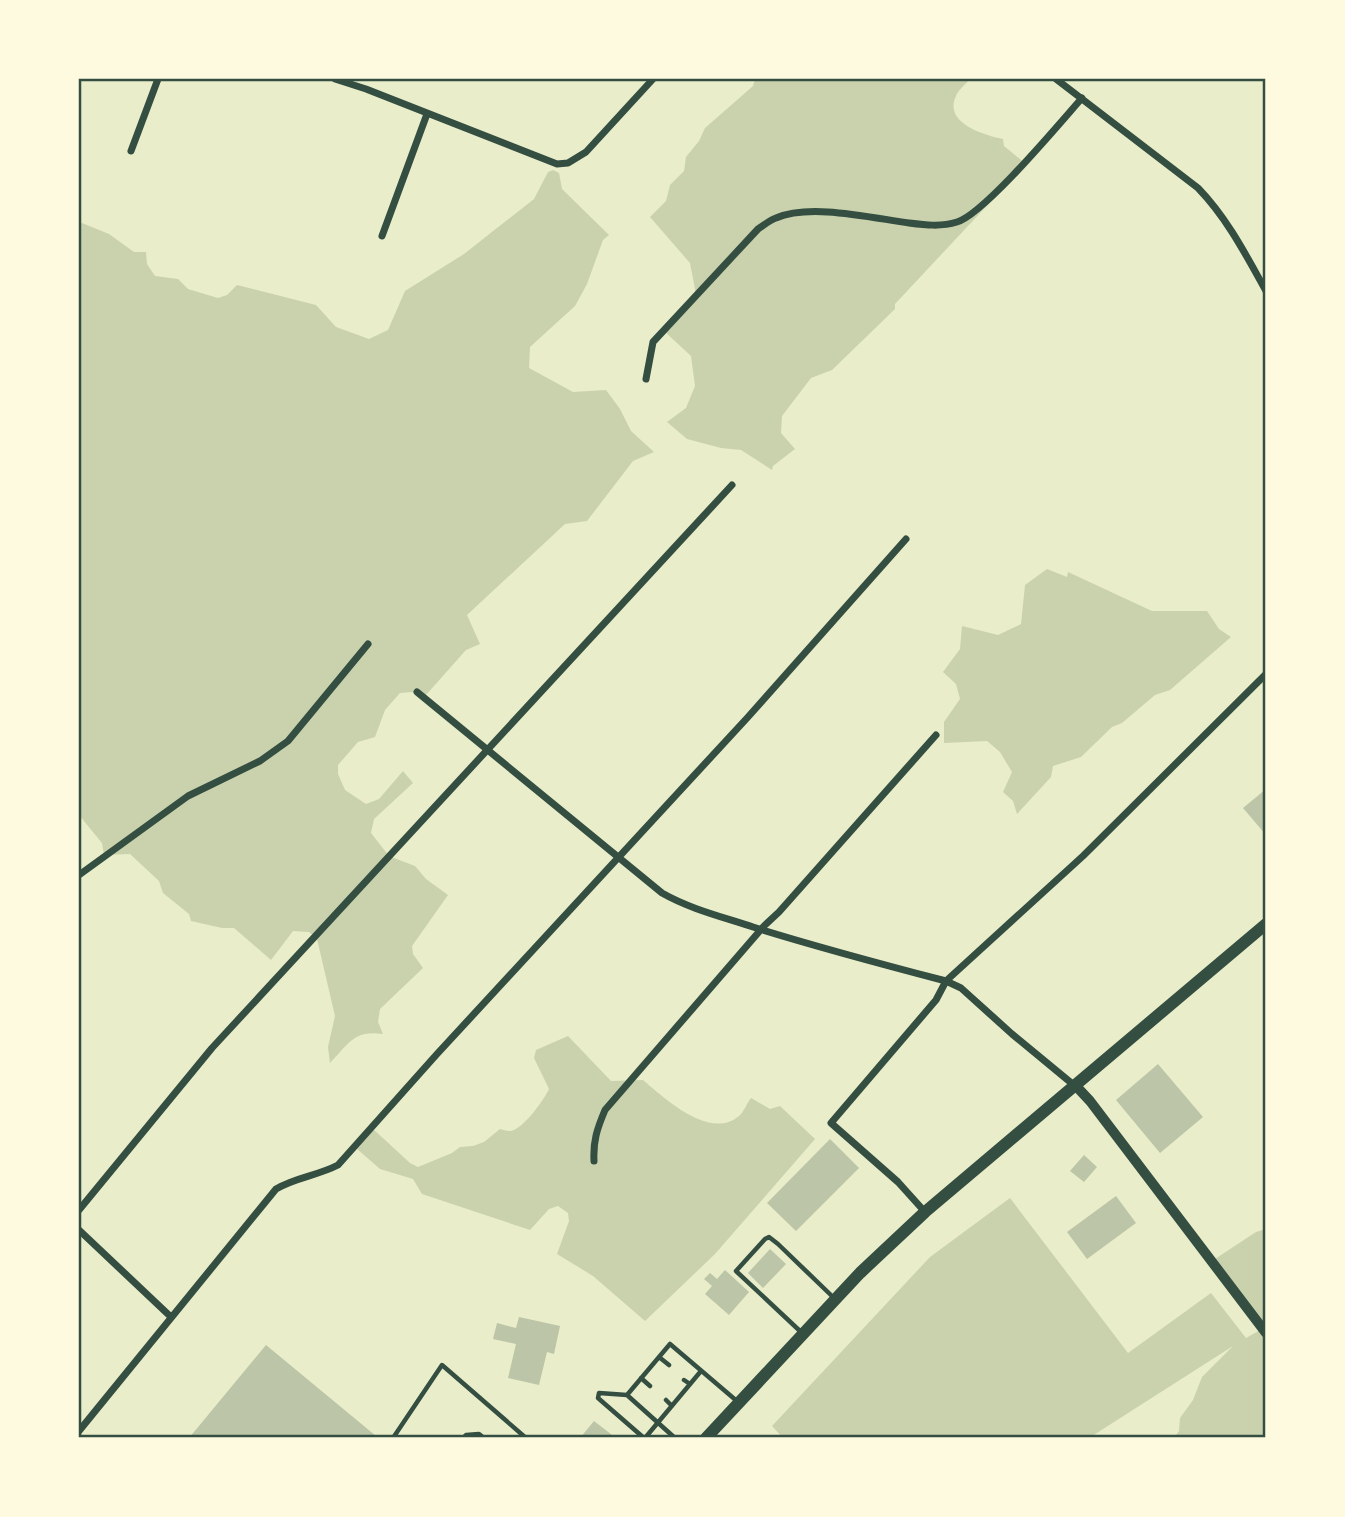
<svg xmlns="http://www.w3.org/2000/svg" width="1345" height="1517" font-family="'Source Sans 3',sans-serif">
<rect width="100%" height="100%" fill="#e9edc9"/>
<path fill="#cad2ad" d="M755,79h215c-4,5 -12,11 -14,17 -13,27 28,39 47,43l1,7 22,18 -131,140v5l-63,61 -21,8 -29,38 -1,17 14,16 -22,17 -1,4 -31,-20 -20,-2 -34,-9 -20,-17 19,-14 9,-22 -4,-30 -28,-26 33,-36 -6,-31 -40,-46 16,-16 4,-16 14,-14 2,-14 13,-16 6,-13 48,-42z
M553,170l6,3 3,16 47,46 -6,5 -16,44 -12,22 -45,41 -1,21 44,24 33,-2 14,19 11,22 23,21 -21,9 -46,60 -22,3 -98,91 13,29 -14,6 -40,45 -14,-3 -12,1 -15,17 -10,27 -17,5 -20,23v9l7,16 21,14 13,-5 24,-28 10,12 -39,36 -3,14 18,23 26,10 11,13 22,16 -36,51 1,8 10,14 -43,41 -2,13 5,12c-30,-4 -34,10 -53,29l-2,-16 7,-31 -18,-77 -8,-7 -16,-1 -22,29 -37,-32h-12l-31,-7 -2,-7 -26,-21 -4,-12 -29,-27 -26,1 -2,-12 -23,-28v-591l3,-1 27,11 25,18h12l1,12 8,12 23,3 10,10 30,9 9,-3 10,-10 79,20 20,22 33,12 19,-9 17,-39 59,-37 70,-55 14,-27z
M1047,569l20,8 1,-5 84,39h55l12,18 12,8 -61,53 -15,5 -33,28 -10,4 -31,30 -28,9 -2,11 -34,37 -4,-13 -10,-9 9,-20 -12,-20 -13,-11 -43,2v-21l16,-23 -4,-15 -13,-12 17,-23 2,-23 36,9 23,-11 4,-39z
M568,1036l43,45 32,-1c21,18 67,61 96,36 5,-4 8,-13 12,-18l19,11 10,-3 35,33 -100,115 -70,67 -52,-45 -36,-22 12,-33 -1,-8 -10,-7 -9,3 -19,21 -108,-36 -9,-15 -33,-10 -24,-21 16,-20 38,35 8,4 34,-14 8,-6 13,-1 11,-4 16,-13c3,1 7,2 11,2 12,-2 33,-31 38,-42l-15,-31 2,-8z
M1010,1198l118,155 83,-60 35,45 16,-9 -47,-70 41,-27 10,-3v209h-92l5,-7 1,-13 13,-18 9,-23 31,-31 -144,92h-306l-11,-12 158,-169z"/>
<path fill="#bcc5a7" d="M1266,789v46l-23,-27z
M1158,1064l45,53 -43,36 -44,-53z
M830,1139l29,29 -63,63 -29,-28z
M1084,1155l13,12 -13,15 -14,-11z
M1116,1196l20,27 -49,36 -20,-27z
M770,1249l16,15 -23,24 -15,-15z
M725,1270l24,22 -20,23 -24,-21 7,-8 -8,-7 6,-6 7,6z
M519,1317l41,9 -6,28 -7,-2 -8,33 -31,-7 8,-34 -23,-5 4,-16 19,5z
M266,1345l110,91 -2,2h-185z
M594,1421l22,17h-36z"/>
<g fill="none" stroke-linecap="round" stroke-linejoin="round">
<path stroke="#344e41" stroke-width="4.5" d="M801,1332l-65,-61 29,-32 4,-2 9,7 56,54
M659,1357l10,8
M641,1378l9,8
M684,1380l6,4
M627,1395l-28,-2 -1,5 46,40
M666,1400l6,6
M393,1438l49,-73 84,73
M463,1438l3,-3 13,-1 5,4
M645,1438l56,-67
M675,1438l-48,-43 43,-51 68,58"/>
<path stroke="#344e41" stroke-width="7" d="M335,79l31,10 191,75 11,-1 18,-11 67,-73
M1056,79l142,109c29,30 48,67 68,103
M131,151l27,-72
M382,236l45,-122
M646,379l7,-37 105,-113c6,-4 12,-9 18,-11 34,-15 96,0 133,5 16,2 32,4 48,-1 27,-8 102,-98 125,-124
M417,692l245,201c28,16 61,24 91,34 64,20 128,37 193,54l15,7 51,46 63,52
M79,875l109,-79 72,-35 28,-20 80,-97
M594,1161c-1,-20 3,-32 11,-51l159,-184 15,-14 157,-177
M79,1210l133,-162 520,-563
M925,1212l-27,-30 -67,-59 105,-123 10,-19 137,-125 183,-182
M79,1230l92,87
M79,1431l197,-242c20,-12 41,-13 62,-24l99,-111 311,-337 158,-178"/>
<path stroke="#344e41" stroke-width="10" d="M1076,1086l14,15 176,232"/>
<path stroke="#344e41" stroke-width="12" d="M706,1438l154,-165 65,-61 341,-288"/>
</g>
<rect width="1345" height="1517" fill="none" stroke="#fefae0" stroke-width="161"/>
<rect x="80" y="80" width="1184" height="1356" fill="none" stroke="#344e41" stroke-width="2.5"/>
</svg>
